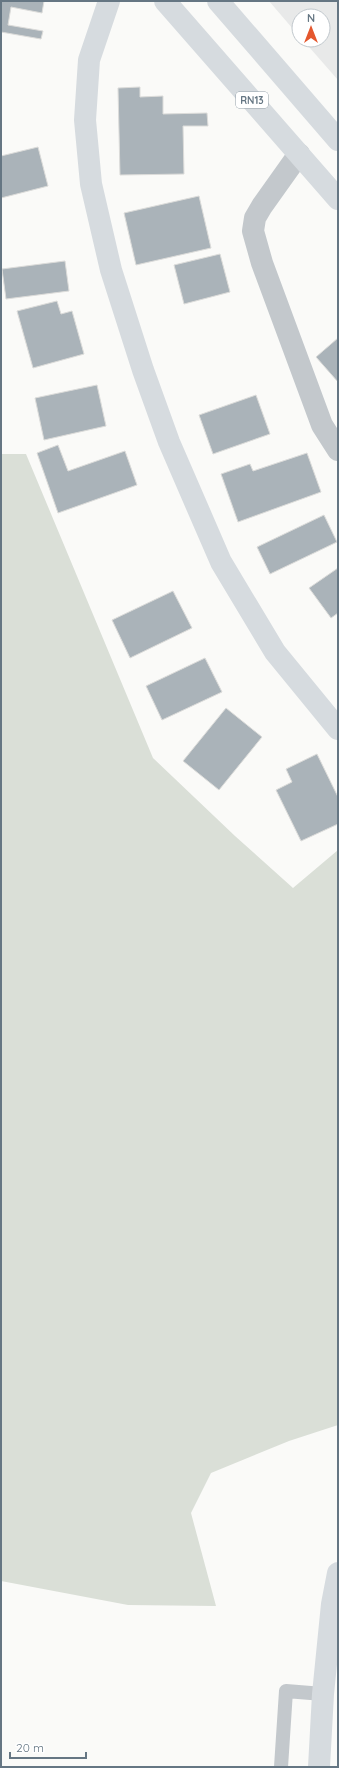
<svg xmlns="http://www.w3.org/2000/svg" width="339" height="1768" font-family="Quicksand,sans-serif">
<rect width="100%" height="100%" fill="#fafaf8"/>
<path fill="#e8e9e9" d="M269,1h69v79l-35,-40h20v-24h-24v20z"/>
<path fill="#dadfd7" d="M1,454h25l127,304 82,78 58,52 45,-38v575l-49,16 -78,32 -20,40 25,93 -88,-1 -127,-24z"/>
<path fill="#aab3b9" stroke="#dcdcda" d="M1,1h43l-2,12 -31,-6 -3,18 35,6 -2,8 -40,-7z
M140,87v10l23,-1v18l44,-1 1,13h-25l1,48 -64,1 -2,-87z
M38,147l10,39 -47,12v-42z
M199,196l12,52 -75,17 -12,-52z
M220,254l10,38 -46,12 -10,-39z
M65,261l4,30 -63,8 -4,-30z
M57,301l4,13 11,-3 12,43 -51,14 -16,-57z
M338,338v44l-22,-25z
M97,385l9,41 -62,14 -9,-42z
M256,395l14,39 -57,20 -14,-39z
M58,445l10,26 57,-20 12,34 -79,28 -21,-60z
M307,453l14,39 -83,30 -17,-48 29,-10 3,7z
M324,515l13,27 -67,32 -13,-27z
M338,568v45l-7,5 -22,-30z
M173,591l19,37 -62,30 -18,-38z
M205,658l17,34 -60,28 -16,-34z
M226,708l36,29 -43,53 -36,-29z
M317,754l21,43v27l-37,17 -25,-51 16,-8 -6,-13z"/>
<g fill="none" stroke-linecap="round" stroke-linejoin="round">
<path stroke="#c3c8cc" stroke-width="14" d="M281,1767l5,-76 37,3"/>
<path stroke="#c3c8cc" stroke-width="22" d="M299,154l-37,52 -7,12 -2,13 9,32 60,162 16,25"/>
<path stroke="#d6dbdf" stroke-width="22" d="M109,1l-20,59 -4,60 6,64 20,86 32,100 26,72 52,120 54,90 63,77
M319,1767l4,-73 9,-90 6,-31"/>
<path stroke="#d6dbdf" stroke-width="22" d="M165,1l173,198
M218,1l120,139"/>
</g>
<g text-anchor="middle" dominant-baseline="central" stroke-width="4" stroke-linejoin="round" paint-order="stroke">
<rect fill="#fff" stroke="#939fa8" stroke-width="1" x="236" y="92" width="32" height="16" rx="3"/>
<g font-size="10" font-weight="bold" fill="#657683">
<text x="252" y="100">RN13</text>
</g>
</g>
<rect width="339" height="1768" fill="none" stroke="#657683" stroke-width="4"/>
<g transform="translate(311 28)"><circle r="19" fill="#ffffff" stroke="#c1c8cd"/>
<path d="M0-3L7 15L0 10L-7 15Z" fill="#e4572e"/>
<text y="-6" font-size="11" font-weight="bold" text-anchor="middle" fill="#657683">N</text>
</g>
<path d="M10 1752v6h76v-6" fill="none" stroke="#657683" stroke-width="2"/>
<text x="16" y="1752" font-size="12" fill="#657683" stroke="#ffffff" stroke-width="3" paint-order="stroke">20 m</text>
</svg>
